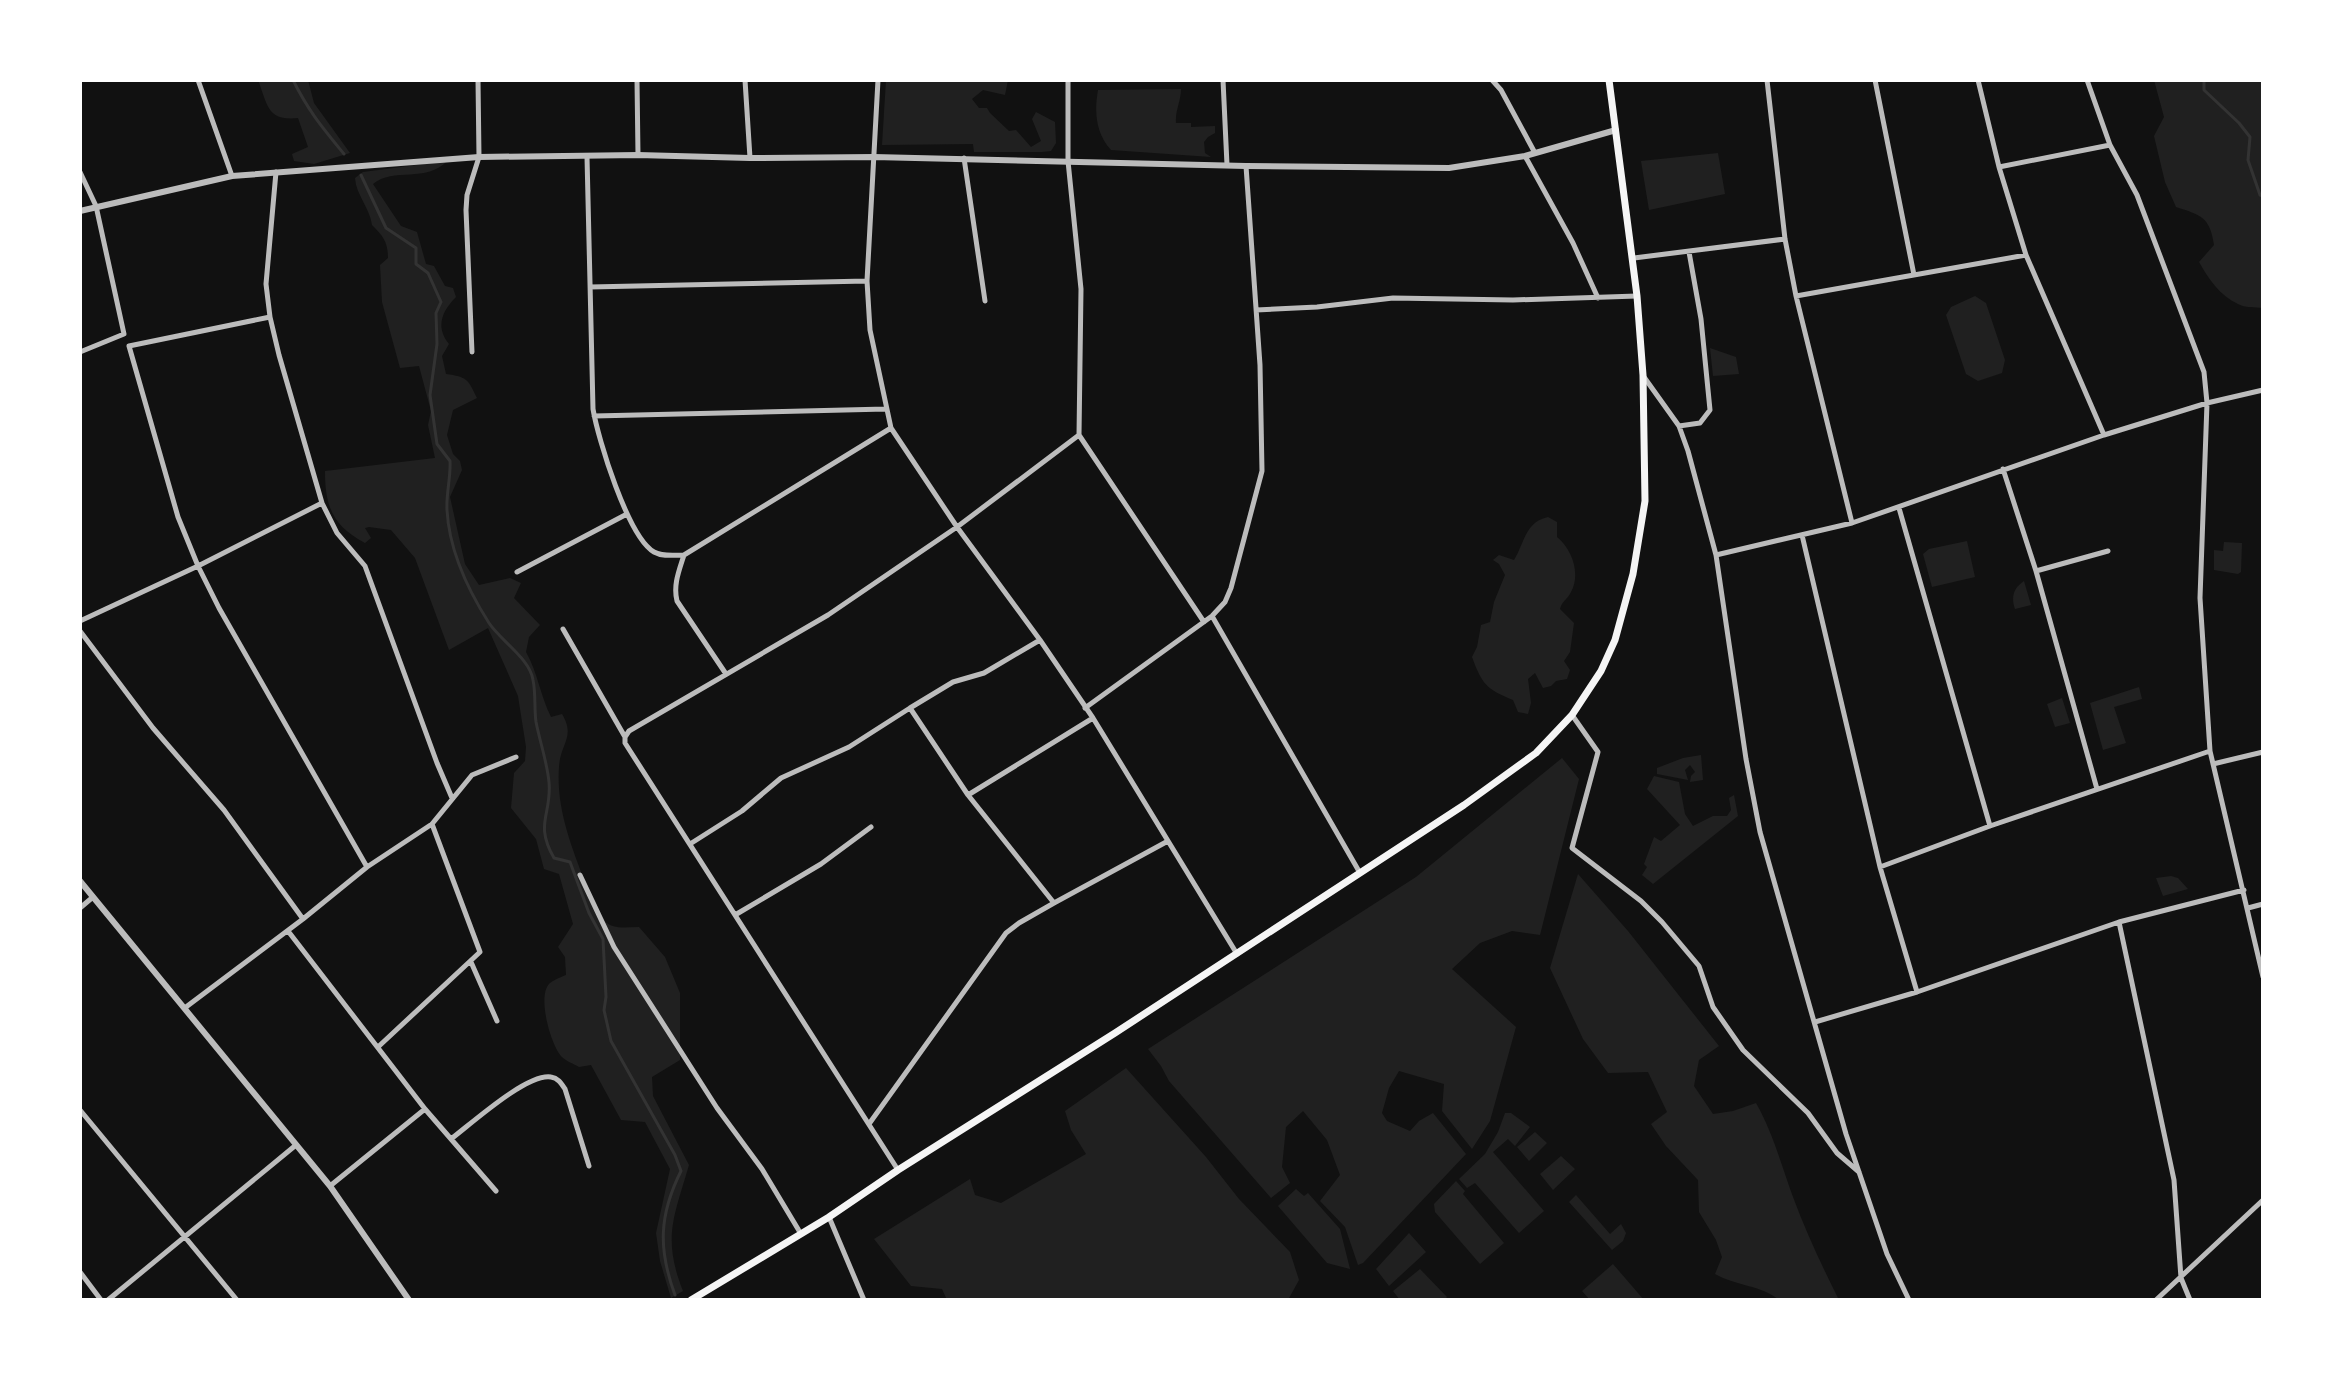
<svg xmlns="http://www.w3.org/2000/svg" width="2343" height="1380" font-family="'DM Sans',sans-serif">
<rect width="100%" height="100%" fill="#111"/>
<path fill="#202020" d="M258,80h50l6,23 36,50 -36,11 -20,-3 -2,-7 16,-7 -10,-29c-31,3 -30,-12 -40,-38z
M886,80h122l-3,15 -22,-5 -11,9 7,9h8l3,5 19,18 7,-1 15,17 10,-6 -9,-22 4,-7 19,10 1,21 -5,8 -9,1h-68l-1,-8 -91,1z
M2154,80h108l1,228c-8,-1 -18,0 -25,-4 -18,-8 -30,-26 -39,-42l15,-17c-4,-28 -13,-30 -38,-38l-11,-25 -11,-46 10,-19z
M1181,89c0,12 -6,22 -5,34h15v4l24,-1v7l-7,4 -4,5 1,11 6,4 -100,-7c-15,-17 -17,-37 -13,-60z
M1718,153l7,41 -76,16 -8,-49z
M447,161c-20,22 -54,6 -74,23l28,42 16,6 9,32 8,2 11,20 8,2 3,9c-14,14 -21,30 -7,47l-7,12 4,18c21,3 22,5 31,24l-24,12 -6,25 6,19 7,7 2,9 -12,27 15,67 14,21 31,-7 11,5 -7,15 26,27 -11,12 -3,15c12,21 14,43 25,65l11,-3c14,23 -2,30 -3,53 -3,41 12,78 26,115 5,12 9,30 19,39 10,9 22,6 35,6l26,30 15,36v67l-28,17 1,19 36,69c-15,52 -27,73 -6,126l-12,7 -11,-37 -4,-28 14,-64 -25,-47 -24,-2 -30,-55 -12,2c-5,-3 -13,-6 -17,-10 -11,-11 -25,-60 -13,-73 4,-4 12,-7 17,-9l-1,-18 -7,-10 15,-23 -14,-50 -15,-5 -8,-30 -25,-31 3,-35 11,-12 1,-14 -8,-51 -30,-68 -39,22 -34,-92 -24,-28 -22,-3 -4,1 6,10 -6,5c-32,-17 -40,-36 -40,-72l110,-13 -7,-33 3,-14 -12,-45 -19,2 -18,-66 -2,-37 8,-7c0,-16 -5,-22 -16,-33 -2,-17 -16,-30 -17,-47l8,-6z
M1975,296l11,7 19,57 -3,13 -24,8 -12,-7 -20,-59 5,-8z
M1710,348l26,9 3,17 -26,2z
M1548,517l9,5v15c15,12 24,37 14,55 -4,8 -9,9 -11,17l14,14 -4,29 -6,9 6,9 -3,9 -11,2 -5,5 -8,2 -8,-15 -7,6 3,24 -3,11 -10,-2 -5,-12c-27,-11 -31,-16 -41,-43l5,-10 4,-22 9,-3 4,-20 11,-27 -6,-11 -6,-4 6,-5 15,5c11,-18 11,-38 34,-43z
M1967,541l8,36 -43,10 -9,-33 6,-5z
M2224,542l18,1 -1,29 -3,2 -24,-4v-20l9,1z
M2024,581l7,24 -16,4c-4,-11 -2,-21 9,-28z
M2139,687l3,12 -28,8 12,36 -23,7 -13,-47z
M2062,698l8,25 -15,4 -8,-23z
M1701,755l2,25 -13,2 1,-6 4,-4 -5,-7 -5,5 3,10 -31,-6v-6l26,-10z
M1562,758l17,21 -39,156 -28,-4 -32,12 -28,26 64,58 -26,94 -18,28 -30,-38 2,-27 -45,-13 -10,17 -7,25 5,8 23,10 9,-10 14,-8 33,41 -103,109 -5,2 -13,-38 -25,-26 20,-26 -13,-35 -24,-29 -17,16 -4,40 8,16 -19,15 -102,-117 -8,-15 -13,-17 268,-172z
M1654,776l25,6 6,32 8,12 20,-10h14l4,-6 -2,-12 5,-3 4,21 -85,68 -11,-9 5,-8 -3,-3 10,-27 7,4 19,-16 -33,-36z
M1578,874l50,57 91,115 -20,14 -5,26 19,28 20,-3 23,-8c17,30 25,61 37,94 13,35 29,69 46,103h-60c-18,-15 -43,-14 -64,-26l7,-17 -6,-17 -17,-28 -1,-32 -32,-34 -15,-22 16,-12 -19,-40 -40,1 -25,-34 -33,-71z
M2171,876l7,2 10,11 -25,7 -7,-18z
M1126,1068l80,89 33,42 51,53 9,28 -11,20h-341l-5,-11 -31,-3 -37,-47 96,-60 5,16 26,8 85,-49 -15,-24 -6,-19z
M1505,1113h6l19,14 -15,19 -7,-7 -15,13 51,59 -25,22 -44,-50 -8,5 -8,-9 26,-25 13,-22z
M1535,1132l12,11 -18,18 -12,-14z
M1561,1156l14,13 -22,21 -13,-16z
M1456,1181l9,10 -2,3 41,49 -24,21 -45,-52 -1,-8z
M1296,1189l8,7 4,-3 32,36 10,40 -23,-6 -49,-57z
M1576,1195l34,39 11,-10 5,9 -3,8 -11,9 -43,-48z
M1409,1233l17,19 -37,34 -13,-17z
M1613,1264l31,36h-54l-8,-9z
M1420,1269l27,28 -3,3h-44l-7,-9z"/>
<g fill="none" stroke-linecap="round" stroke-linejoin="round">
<path stroke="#333" stroke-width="3" d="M293,80c16,32 29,47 51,74
M2204,80v10l35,33 11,14 -2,23 12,35 3,1
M361,175l25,53 30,20v16l12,9 13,29 -5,11 1,31 -7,51 7,49 13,17c1,16 -4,32 -3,49 2,39 21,80 42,113 12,18 41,36 44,57 3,14 1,28 3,42 4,20 11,40 13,60 3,33 -15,41 5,76l16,4 19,51 14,26 3,58 -2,13 7,31 64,114 6,16c-22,44 -23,78 -6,124"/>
<path stroke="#bcbcbc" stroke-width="5" d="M198,80l34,96
M637,80l1,75
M745,80l5,78
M878,80l-11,201 3,49 21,98 66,99 83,113 53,78 144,236
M1223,80l4,85
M1492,80l9,10 34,63
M1767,80l18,159 11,57 56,227
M1875,80l39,195
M1978,80l21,87 27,88 78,180
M2087,80l23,65
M1525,156l48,87 25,55
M587,157l6,252c5,30 35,128 61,143 9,5 20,3 30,3l207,-127
M964,158l21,143
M1999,167l111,-22 27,50 67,177 3,31 -7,195 10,153 53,226
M80,172l16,34 28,128 -44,18
M276,172l-10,112 4,33 9,38 43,148 15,30 28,33 72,197 15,35
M1634,258l151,-19
M590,287l277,-6
M1796,296l230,-41
M1256,310l61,-3 76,-9 120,2 124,-4
M472,352l-6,-142 1,-15 12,-38 -1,-77
M1644,377l35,49 9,25 28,104 30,204 14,73 86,302 41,120 22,46
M594,416l292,-7
M1679,426l21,-3 10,-13 -9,-91 -12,-67
M1079,435l125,187
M2003,469l33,102 61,218
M1899,508l91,318
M1802,535l78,332 37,125
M684,555c-5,16 -11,30 -7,46l49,73
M1716,555l136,-32 252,-88 103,-32 56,-13
M2036,571l72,-20
M517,572l110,-58
M1212,616l148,257
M80,621l118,-55 -20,-49 -49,-171 141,-29
M563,629l62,108
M80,631l73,97 71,82 79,109 64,-52 -148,-259 -21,-42 124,-63
M910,708l43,-26 31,-9 56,-33
M1085,708l127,-92 13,-14 6,-14 31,-117 -2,-106 -14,-199
M1572,715l26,37 -26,96 69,53 21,21 37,44 14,41 30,43 65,63 29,40 22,19
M2213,764l50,-12
M968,795l125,-77
M690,844l52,-33 39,-33 68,-31 61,-39 58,87 86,108 -35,20 -13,10 -137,191
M367,867l65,-43 40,-49 44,-18
M1880,867l110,-41 220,-75
M580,875l34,72 103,161 45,61 39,65
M1054,903l114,-62
M80,908l13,-11
M2248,908l15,-4
M735,915l86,-51 50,-37
M2119,922l55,258 7,98 9,22
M288,931l137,178 -95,77
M471,962l26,59
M186,1007l117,-88
M1815,1022l102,-30 202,-70 125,-32
M378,1047l102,-95 -48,-128
M425,1109l71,82
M80,1110l157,190
M451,1139c20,-15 76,-66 100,-62 7,1 10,6 14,12l24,77
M898,1170l-273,-427v-6l4,-6 199,-116 129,-88 122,-92 2,-146 -13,-128v-81
M829,1217l35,83
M80,1272l21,28
M108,1300l188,-155
M2156,1300l107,-100"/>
<path stroke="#bcbcbc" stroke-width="6" d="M80,211l152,-35 247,-19 159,-2 112,3 124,-1 372,9 203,2 76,-12 91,-26
M80,881l250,305 79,114"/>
<path stroke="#f5f5f5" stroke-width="7" d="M691,1300l138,-83 69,-47 217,-137 349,-228 72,-52 36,-38 29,-44 14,-31 18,-66 12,-73 -2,-126 -6,-79 -28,-216"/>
</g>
<rect width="2343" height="1380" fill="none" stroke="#ffffff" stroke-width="164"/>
</svg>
